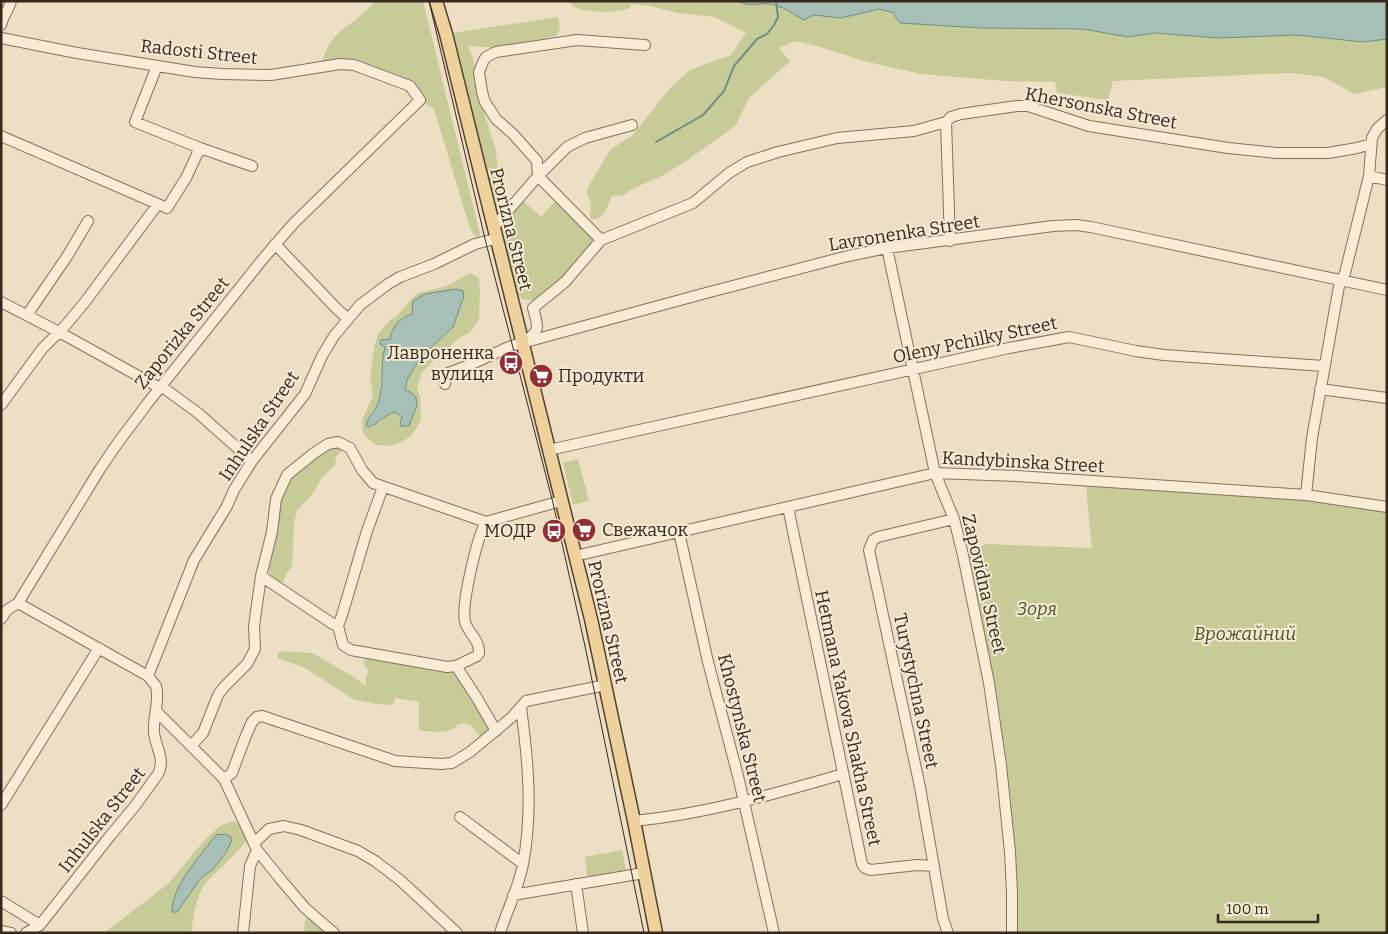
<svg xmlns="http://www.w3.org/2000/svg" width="1388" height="934" font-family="Bitter,serif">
<rect width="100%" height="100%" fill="#eddfc4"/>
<path fill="#c7cb98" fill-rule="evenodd" d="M375,1h48l59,241 -3,1 -9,-15 -36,-119 -14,-9 -3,-5 -49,-26 -47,-2c8,-40 32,-38 54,-66z
M568,1h171c10,7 21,1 32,3 11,2 22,10 33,16l10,-5 27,3 38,-9 13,3 8,11 82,5 101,1 45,8 27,-4 63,5 79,-3 66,7 21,-3h3v48l-33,7 -30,-17 -34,-4 -177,8 -5,19 -51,-7 -2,-11 -50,-1 -84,-7 -57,-13 -47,-15 -22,-5 -16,7 11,13 -41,37 -13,27 -51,37 -27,16 -24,10 -10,7 -12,1c-6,10 -5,24 -21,23l-1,-4 1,-10 -4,-13 2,-7 22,-36 21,-13 38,-48 20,-18 41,-15 15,-22 -32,-16 -36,-4 -28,-7 -19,-2 -1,4c-14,5 -54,7 -62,-7z
M558,17l2,12 -4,7 -61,12 -27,-2 5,12 10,51 13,42 5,54 -5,5 -43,-177z
M558,198l43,42 -61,61 -17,-2 -5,-4 -18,-69 23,-25 18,16z
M470,273l9,5 1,13 -1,29 -9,12 -12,7 -36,33 -5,16 3,7 1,25 -5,9 -6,8 -11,6 -9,3 -14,-1 -8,-6 -5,-6 -1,-13 11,-24 -3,-19 4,-30 4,-13 12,-14 6,-3 16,-19 6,-5 29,-7zM456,289l8,7 -3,11 -17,29 -12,9 -12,13 -13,22 -2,10 4,36 -8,-5 1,-4 -6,-6 -8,3 -8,9 -14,-1 13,-21 6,-62h5c2,-15 10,-18 20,-24 5,-4 11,-15 15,-21z
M332,445l12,3 -8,9 -1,8 -13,12 -10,18 -15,15 -3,14 -2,42 -6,8 -2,7 -3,1 -10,-6 -4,-11 18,-84z
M578,459l11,42 -16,4 -10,-42z
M1087,481l300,26v426h-375l-11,-168 -38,-210 23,-11 106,4 -5,-49z
M283,651l29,2 40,23 14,10v-9l3,-6 -6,-8 2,-4 10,-6 81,13 40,65 -13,10c-7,-10 -11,-20 -24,-17 -11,11 -26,8 -40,6v-28l-23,-4 -4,7 -16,-1 -23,-5 -48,-31 -28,-10 1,-5z
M234,821l8,5 5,12c-2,9 -33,35 -42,46 -10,14 -11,32 -14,49h-87l65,-50 34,-41 17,-16z
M622,850l5,26 -39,6 -3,-25z
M307,918l6,1 13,14h-22l1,-12z"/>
<path fill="#a6c0b7" stroke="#6d8e84" d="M739,1h648v38l-24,3 -66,-7 -79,3 -63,-5 -27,4 -45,-8 -101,-1 -82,-5 -8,-11 -13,-3 -38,9 -27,-3 -10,5c-11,-6 -22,-14 -33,-16 -11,-2 -23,4 -32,-3z
M456,289l7,2 1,5 -11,31 -33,31 -13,22 -2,10 5,2 6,5 1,8 -8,21h-9l2,-9 -7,-5c-11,3 -14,11 -27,15l-2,-2c2,-9 11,-15 13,-25 5,-17 1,-35 6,-53l-5,-3 1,-4 9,-1c1,-11 10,-22 22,-25l1,-13 12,-7z
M226,834l5,3 1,3 -7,14 -13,16 -11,8 -24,34h-5c-1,-25 29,-57 44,-77z"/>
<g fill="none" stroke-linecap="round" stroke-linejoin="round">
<path stroke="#6d8e84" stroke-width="2" d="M656,142l47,-27 21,-24 10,-25 23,-27 10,-5 7,-9 4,-8 -2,-16"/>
<g stroke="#87705b" stroke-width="12">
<path id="minor" d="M1,25c2,-9 8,-15 10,-24
M1,38l76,15 118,19 27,2 49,1 69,-11 14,1 56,21 10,14 -127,124 -31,36 -115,144 -30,40 -17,25 -82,134 -11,7 -6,9
M157,66l-22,56 65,26 52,18
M946,122l4,119
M1,136l166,72 19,-30 14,-30
M1369,176l18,4
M493,228l45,-52 29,-29 18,-9 47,-13
M601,240l-63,-64 -1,-15 -24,-27 -17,-15 -11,-17 -3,-10 -3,-20 4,-10 3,-5 10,-5 81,-12 68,5
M275,244l61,64 12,11
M887,248l48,225 19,46 9,36 26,128 12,82 9,87 2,41v40
M1,302l58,30 101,56
M27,315l41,-60 20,-34
M526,340c16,-10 11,-16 7,-32l32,-26 36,-42 92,-37 36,-30 18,-11 31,-10 59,-14 77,-7 32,-9 5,-5 10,-3 56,-8h11l61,20 139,22 48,5h52l29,-5 14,-4
M445,384l1,-8 2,-3c22,-7 42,-18 63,-27l195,-53 142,-37 39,-8 166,-22 23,-1 15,2 296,63
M161,386l37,27 54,48
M1320,389l67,9
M1,405l41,-56 23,-23 20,-24 73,-98
M549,450l460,-102 60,-11 67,14 28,4 160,11
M1306,495l6,-57 27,-152 6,-13 24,-97 3,-38 5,-9 10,-9
M788,507l74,357 3,4 6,2 46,-5 17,1
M679,532l29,130 30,114 36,157
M575,556l360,-83 82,3 289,19 81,12
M261,576l72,48 5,2 4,-11 25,-84 16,-44
M18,603l130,73 8,10 1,6c1,14 -4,27 -3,40 1,15 12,27 4,42l-23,32 -25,30 -70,89 -14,8
M338,626l5,19 8,5 96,17 9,-1 21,-10 2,-3c1,-13 -11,-20 -14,-31 -4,-17 12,-85 21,-100
M456,666l21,32 19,33
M148,676l46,-116 33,-54 7,-16 18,-29 53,-67 17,-38 12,-20 26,-31 28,-21 12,-7 34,-13 41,-20 20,-5
M156,711l68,68 33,71 25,31 23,27 29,25
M191,746l12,-13 15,-38 6,-8 23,-23 8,-15 -1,-23 7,-50 11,-44 4,-33 11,-24 27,-22 14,-9 10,-2 12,6 12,22 11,13 113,39 75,-21
M224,779l8,-6 13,-35 7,-16 5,-5 5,-1 133,45 46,3 11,-1 18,-11 42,-35 14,-16 80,-16
M1,805l98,-157
M460,817l63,47
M634,821c72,-7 140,-27 209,-47
M254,843l15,-14 15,-3 17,4 57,21 17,10 25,19 57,53
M576,884l7,49
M513,895l131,-22
M1,901l39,24
M1,931l10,2
M243,933l7,-67 7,-16
M500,933c7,-23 19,-46 23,-69 10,-52 5,-105 -2,-156
M948,933l-5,-14 -23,-132 -51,-237 4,-10 5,-3 76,-18"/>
</g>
<g stroke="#553f2f" stroke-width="15">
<path id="major" d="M436,1l10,33 145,585 43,202 22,112"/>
</g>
<use href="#minor" stroke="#f8ecd7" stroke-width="10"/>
<use href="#major" stroke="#efd19c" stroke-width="12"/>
<path stroke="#37291e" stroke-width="1" d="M429,1l57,242 67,260 32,143 59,287"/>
</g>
<defs>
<g id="bus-disc" transform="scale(1.25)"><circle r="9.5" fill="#942c32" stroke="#f4e9d3"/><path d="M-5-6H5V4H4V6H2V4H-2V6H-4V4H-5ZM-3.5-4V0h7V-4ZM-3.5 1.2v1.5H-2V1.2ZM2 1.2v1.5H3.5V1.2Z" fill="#fff"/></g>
<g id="supermarket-disc" transform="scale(1.25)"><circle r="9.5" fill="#942c32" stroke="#f4e9d3"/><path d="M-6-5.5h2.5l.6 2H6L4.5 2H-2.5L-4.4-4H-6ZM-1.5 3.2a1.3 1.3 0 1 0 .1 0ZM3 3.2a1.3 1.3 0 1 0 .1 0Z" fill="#fff"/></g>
</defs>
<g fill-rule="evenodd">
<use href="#bus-disc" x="511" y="363"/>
<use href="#supermarket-disc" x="541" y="376"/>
<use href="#supermarket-disc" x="584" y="530"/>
<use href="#bus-disc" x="554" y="531"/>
</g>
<g text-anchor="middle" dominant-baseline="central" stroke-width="4" stroke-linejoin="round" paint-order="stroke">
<g font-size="18" fill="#37291e" stroke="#f4e9d3">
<text transform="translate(199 52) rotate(6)">Radosti Street</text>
<text transform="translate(1101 108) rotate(11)">Khersonska Street</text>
<text transform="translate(511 229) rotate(76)">Prorizna Street</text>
<text transform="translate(904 233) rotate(-9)">Lavronenka Street</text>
<text transform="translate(182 333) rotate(-51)">Zaporizka Street</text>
<text transform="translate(975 340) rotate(-12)">Oleny Pchilky Street</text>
<text transform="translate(259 426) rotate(-56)">Inhulska Street</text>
<text transform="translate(1023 462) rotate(3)">Kandybinska Street</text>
<text transform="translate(984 584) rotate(77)">Zapovidna Street</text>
<text transform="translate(608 622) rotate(77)">Prorizna Street</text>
<text transform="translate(916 691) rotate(78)">Turystychna Street</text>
<text transform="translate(848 718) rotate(78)">Hetmana Yakova Shakha Street</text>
<text transform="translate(742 728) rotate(76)">Khostynska Street</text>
<text transform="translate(102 820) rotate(-52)">Inhulska Street</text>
</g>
<g font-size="18" fill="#37291e" stroke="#f4e9d3" text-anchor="end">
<text x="494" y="353">Лавроненка<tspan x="494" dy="21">вулиця</tspan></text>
<text x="558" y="376" text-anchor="start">Продукти</text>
<text x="602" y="530" text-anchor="start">Свежачок</text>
<text x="536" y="531">МОДР</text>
</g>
<g font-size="18" font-style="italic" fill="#4a5326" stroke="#f4e9d3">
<text x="1037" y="609">Зоря</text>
<text x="1245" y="634">Врожайний</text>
</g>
</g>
<rect width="1388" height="934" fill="none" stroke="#37291e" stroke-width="5"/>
<path d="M1218 914v8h100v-8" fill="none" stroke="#37291e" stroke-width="2.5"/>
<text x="1226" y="914" font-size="15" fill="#37291e" stroke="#f4e9d3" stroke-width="4" paint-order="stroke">100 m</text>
</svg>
